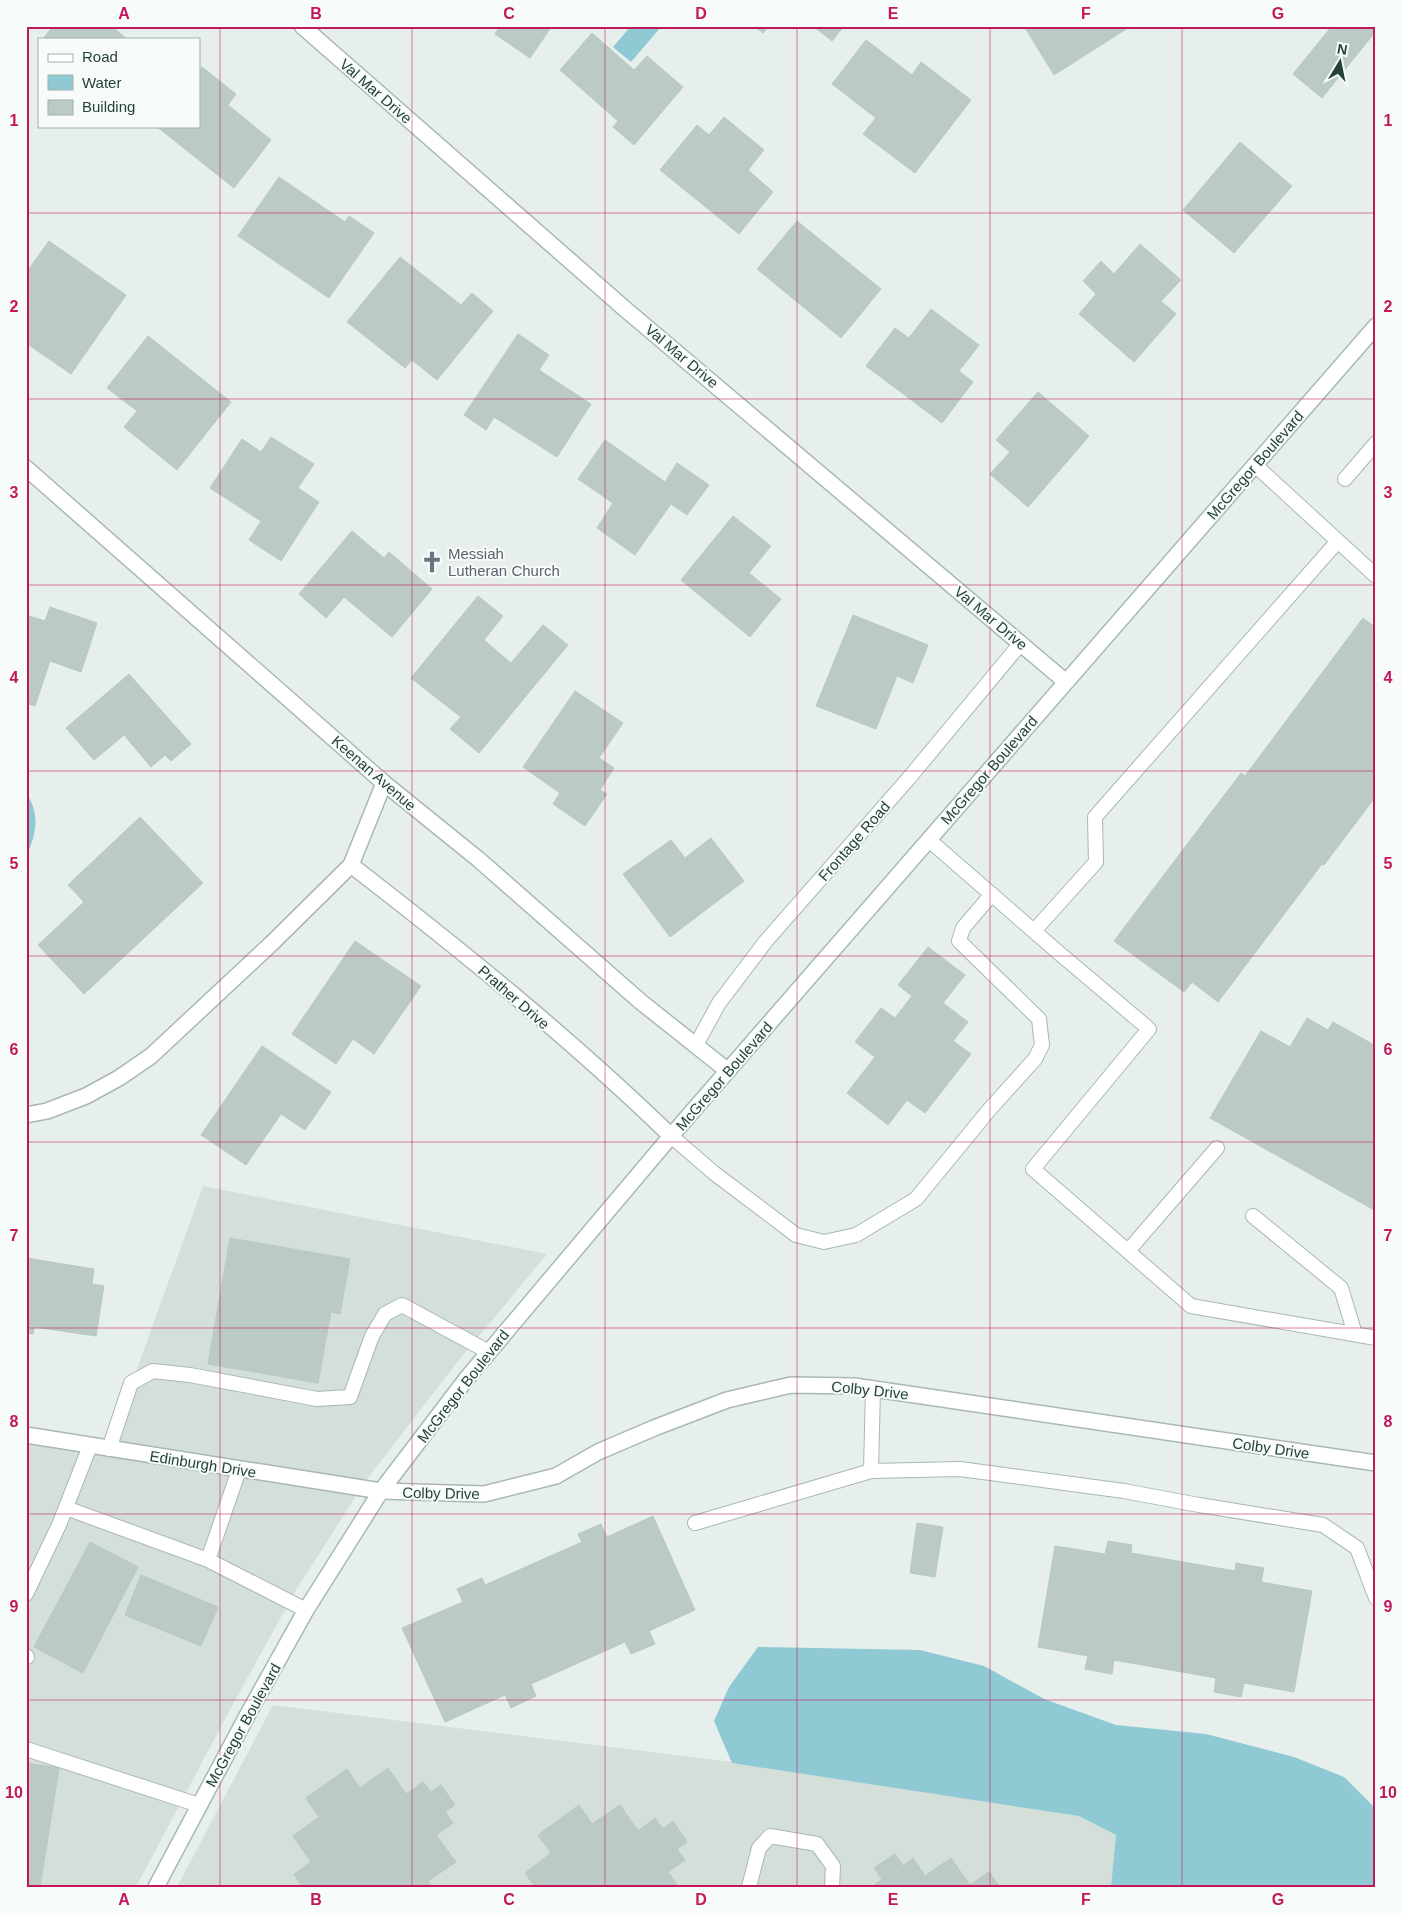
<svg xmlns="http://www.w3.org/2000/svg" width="1402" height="1913" font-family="Arial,sans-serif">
<rect width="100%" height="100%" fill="#e6efeb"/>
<path fill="#d4dfda" d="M203,1186l344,68 -92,111 -88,114 -71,111 -63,114 -97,183h-110v-459l84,16z
M273,1705l458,57 348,54 37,19 -5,52h-934z"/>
<path fill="#8ec9d4" d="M631,26h28l1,2 -29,34 -18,-15z
M26,793c14,19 11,43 0,62z
M758,1647l162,3 64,16 60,33 72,26 90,9 88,23 50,20 32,32v78h-265l5,-52 -37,-19 -347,-53 -18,-42 15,-34z"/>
<path fill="#bbcac4" stroke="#b8c9c2" d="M53,26h59l15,13h-84z
M500,26h52l-22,32 -35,-24z
M754,26h15l-6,7z
M813,26h31l-12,15z
M1024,26h107l-77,49z
M1332,26h44v5l-54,67 -29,-24z
M592,33l42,37 13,-14 36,31 -49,58 -21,-18 5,-6 -58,-51z
M866,40l46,35 9,-13 50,38 -56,73 -52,-39 13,-16 -44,-34z
M202,67l34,27 -8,11 43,35 -37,48 -78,-62h43v-56z
M724,117l40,33 -16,20 25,22 -34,42 -79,-64 37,-45 12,10z
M1240,142l52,44 -58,67 -51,-43z
M279,177l66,45 4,-6 25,17 -45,65 -91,-62z
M797,221l84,68 -40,49 -84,-69z
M49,241l77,54 -55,79 -45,-31v-70z
M1140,244l41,36 -20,21 15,13 -42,48 -55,-48 17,-20 -13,-13 18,-20 13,13z
M400,257l61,48 11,-12 21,18 -56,69 -25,-20 -7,8 -58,-46z
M931,309l48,36 -20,26 14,11 -31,41 -76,-57 29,-38 14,10z
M518,334l31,21 -10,15 52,34 -34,53 -63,-40 -8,13 -22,-15z
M148,336l83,66 -54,68 -53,-43 13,-16 -30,-23z
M1038,392l51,44 -61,71 -38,-33 20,-22 -14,-12z
M271,437l43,27 -16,24 21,14 -38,59 -32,-21 12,-19 -51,-33 32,-49 19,13z
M605,440l60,42 12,-19 32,22 -22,30 -16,-11 -36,51 -38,-27 16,-25 -35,-24z
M733,516l38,30 -22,27 32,26 -31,38 -69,-57z
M352,531l32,27 5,-6 43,37 -40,48 -48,-40 -18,21 -27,-24z
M478,596l25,20 -19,24 27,23 32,-38 25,20 -89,108 -29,-24 11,-12 -50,-39z
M50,607l47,16 -16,49 -31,-11 -15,45 -9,-3v-88l19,6z
M853,615l75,30 -15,38 -16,-7 -21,53 -60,-23z
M1363,618l13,10v168l-52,69 -2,-1 -104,138 -26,-20 -8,10 -70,-51 127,-168 4,3z
M129,674l62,70 -20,17 -6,-6 -14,12 -27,-32 -30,25 -28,-32z
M575,691l48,32 -24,35 15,10 -14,22 7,4 -22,32 -32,-22 7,-11 -37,-26z
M140,817l63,66 -119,111 -46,-49 46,-43 -16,-17z
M711,838l33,43 -74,56 -47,-63 48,-34 14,18z
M355,941l66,45 -47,68 -21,-15 -17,25 -44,-30z
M928,947l37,28 -22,28 25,19 -15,19 18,13 -46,59 -18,-13 -19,25 -41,-32 28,-36 -20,-15 26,-34 14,10 17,-22 -14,-11z
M1307,1018l21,12 5,-8 43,24v165l-166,-93 51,-87 29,16z
M262,1046l69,46 -26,38 -24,-16 -35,51 -45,-30z
M230,1238l120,21 -10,55 -9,-2 -13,71 -110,-19z
M26,1258l68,11 -2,15 12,2 -8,50 -62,-9 -1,7 -7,-1z
M653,1516l42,94 -46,21 6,13 -24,10 -6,-12 -94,42 5,12 -25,12 -6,-13 -60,27 -43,-94 61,-26 -6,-13 25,-11 3,7 97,-43 -4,-8 23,-10 6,13z
M917,1523l26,4 -8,50 -25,-4z
M1108,1541l24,4 -1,8 104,18 1,-8 28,5 -3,14 51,9 -18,101 -50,-9 -3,14 -27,-5 2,-14 -102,-18 -2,14 -27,-5 3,-13 -50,-9 17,-101 50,8z
M90,1542l48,25 -55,106 -49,-26z
M141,1575l77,32 -17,39 -76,-31z
M26,1763l33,5 -19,119 -14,-3z
M388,1768l18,26 17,-12 8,10 10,-7 14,20 -10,7 8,11 -17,12 20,27 -28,19 4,6h-133l2,-2 -7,-11 17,-12 -18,-26 26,-19 -13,-19 41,-29 13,19z
M579,1805l13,19 28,-19 18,26 17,-13 8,11 10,-8 14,21 -10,7 8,11 -17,12 11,15h-144l-10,-14 26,-20 -13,-18z
M895,1854l8,12 10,-8 12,18 26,-18 19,27 19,-13 11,15h-128l10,-8 -8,-11z"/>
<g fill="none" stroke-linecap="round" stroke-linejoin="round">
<g stroke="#a8b8b2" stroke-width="16">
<path id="service" d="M1255,465l121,111
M1345,479l31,-36
M929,840l130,113 90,76 -116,140 158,137 185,32
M1034,931l62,-69 -1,-45 242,-275
M696,1045l23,-42 47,-62 143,-163 112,-135
M671,1136l43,37 82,62 28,7 32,-7 60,-36 73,-89 46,-51 7,-14 -3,-26 -80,-78 4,-13 29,-34
M1253,1216l88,72 14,46
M1128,1251l89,-103
M109,1449l22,-66 22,-12 37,4 127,24 33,-2 22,-61 13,-22 17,-9 87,47
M239,1470l-31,90 98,50
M871,1471l89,-2 164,22 75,14 124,20 34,23 19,50
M66,1508l142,52
M695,1523l176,-52 2,-82
M26,1594l33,-69 31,-79
M26,1656l1,1
M26,1749l173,56
M749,1887l10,-39 11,-12 47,8 16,22 -1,21"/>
</g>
<g stroke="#a8b8b2" stroke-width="18">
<path id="minor" d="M302,26l323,283 441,373
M26,468l358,315 94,76 163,143 87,69
M351,865c110,85 220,174 320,271
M26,1115l21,-4 39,-15 33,-18 32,-22 120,-112 80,-79 33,-82
M26,1435l355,56 103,3 72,-18 42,-24 56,-24 73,-28 64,-15 63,1 522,77"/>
</g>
<g stroke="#a4bbb3" stroke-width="18">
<path id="secondary" d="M156,1887l92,-173 58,-104 75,-119 86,-113 204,-242 705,-810"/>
</g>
<use href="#service" stroke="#fff" stroke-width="14"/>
<use href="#minor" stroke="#fff" stroke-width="15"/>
<use href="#secondary" stroke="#fff" stroke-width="15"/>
</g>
<path fill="none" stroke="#c2185b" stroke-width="1" stroke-opacity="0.55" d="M220,26v1861M412,26v1861M605,26v1861M797,26v1861M990,26v1861M1182,26v1861M26,213h1350M26,399h1350M26,585h1350M26,771h1350M26,956h1350M26,1142h1350M26,1328h1350M26,1514h1350M26,1700h1350"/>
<defs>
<g id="church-bare" transform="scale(1.725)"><path d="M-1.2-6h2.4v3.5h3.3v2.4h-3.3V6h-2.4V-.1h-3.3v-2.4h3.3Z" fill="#6b7280" stroke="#f7fbf9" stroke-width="2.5" paint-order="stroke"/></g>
</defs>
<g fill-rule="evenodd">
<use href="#church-bare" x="432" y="562"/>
</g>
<g text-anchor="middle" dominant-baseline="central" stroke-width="4" stroke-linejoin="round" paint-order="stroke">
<g font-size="15" fill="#24423a" stroke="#f7fbf9">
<text transform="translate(376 91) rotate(41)">Val Mar Drive</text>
<text transform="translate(682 356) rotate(40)">Val Mar Drive</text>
<text transform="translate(1255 465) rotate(-49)">McGregor Boulevard</text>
<text transform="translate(991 618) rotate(40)">Val Mar Drive</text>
<text transform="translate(989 770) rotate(-49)">McGregor Boulevard</text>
<text transform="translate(374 773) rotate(41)">Keenan Avenue</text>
<text transform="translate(854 841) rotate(-49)">Frontage Road</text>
<text transform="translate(514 997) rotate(41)">Prather Drive</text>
<text transform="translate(724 1076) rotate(-49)">McGregor Boulevard</text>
<text transform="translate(463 1386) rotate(-52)">McGregor Boulevard</text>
<text transform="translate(870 1390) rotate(6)">Colby Drive</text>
<text transform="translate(1271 1448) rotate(8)">Colby Drive</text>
<text transform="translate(203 1464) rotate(9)">Edinburgh Drive</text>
<text transform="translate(441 1493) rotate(1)">Colby Drive</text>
<text transform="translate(243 1725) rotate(-61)">McGregor Boulevard</text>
</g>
<g font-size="15" fill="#5b616d" stroke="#f7fbf9" text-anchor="start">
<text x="448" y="553">Messiah<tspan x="448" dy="17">Lutheran Church</tspan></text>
</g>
</g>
<rect width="1402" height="1913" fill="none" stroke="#f7fbf9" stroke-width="55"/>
<rect x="38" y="38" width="162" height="90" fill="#f7fbf9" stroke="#a3b1ad"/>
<rect x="48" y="54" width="25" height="8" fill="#ffffff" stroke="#a3b1ad"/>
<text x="82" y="62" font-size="15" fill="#24423a">Road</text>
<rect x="48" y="75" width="25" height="15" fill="#8ec9d4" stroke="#a3b1ad"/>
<text x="82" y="88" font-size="15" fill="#24423a">Water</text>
<rect x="48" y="100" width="25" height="15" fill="#bbcac4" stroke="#a3b1ad"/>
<text x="82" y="112" font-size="15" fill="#24423a">Building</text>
<g transform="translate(1340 62) rotate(10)" stroke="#f7fbf9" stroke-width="4" paint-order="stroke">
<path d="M0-4L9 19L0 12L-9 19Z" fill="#24423a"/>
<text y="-8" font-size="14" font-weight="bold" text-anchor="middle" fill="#24423a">N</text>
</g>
<rect x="28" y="28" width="1346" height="1858" fill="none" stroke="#c2185b" stroke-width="2"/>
<g font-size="16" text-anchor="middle" font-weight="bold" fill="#c2185b">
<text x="124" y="19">A</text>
<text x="316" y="19">B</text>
<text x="509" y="19">C</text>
<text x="701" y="19">D</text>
<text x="893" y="19">E</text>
<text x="1086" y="19">F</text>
<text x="1278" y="19">G</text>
<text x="14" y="126">1</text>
<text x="1388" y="126">1</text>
<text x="14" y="312">2</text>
<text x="1388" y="312">2</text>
<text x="14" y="498">3</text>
<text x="1388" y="498">3</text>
<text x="14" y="683">4</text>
<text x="1388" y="683">4</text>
<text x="14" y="869">5</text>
<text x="1388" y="869">5</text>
<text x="14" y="1055">6</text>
<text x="1388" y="1055">6</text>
<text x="14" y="1241">7</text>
<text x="1388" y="1241">7</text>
<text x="14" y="1427">8</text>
<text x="1388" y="1427">8</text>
<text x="14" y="1612">9</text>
<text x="1388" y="1612">9</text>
<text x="14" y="1798">10</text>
<text x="1388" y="1798">10</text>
<text x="124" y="1905">A</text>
<text x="316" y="1905">B</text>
<text x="509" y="1905">C</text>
<text x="701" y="1905">D</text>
<text x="893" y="1905">E</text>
<text x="1086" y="1905">F</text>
<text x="1278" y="1905">G</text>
</g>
</svg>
